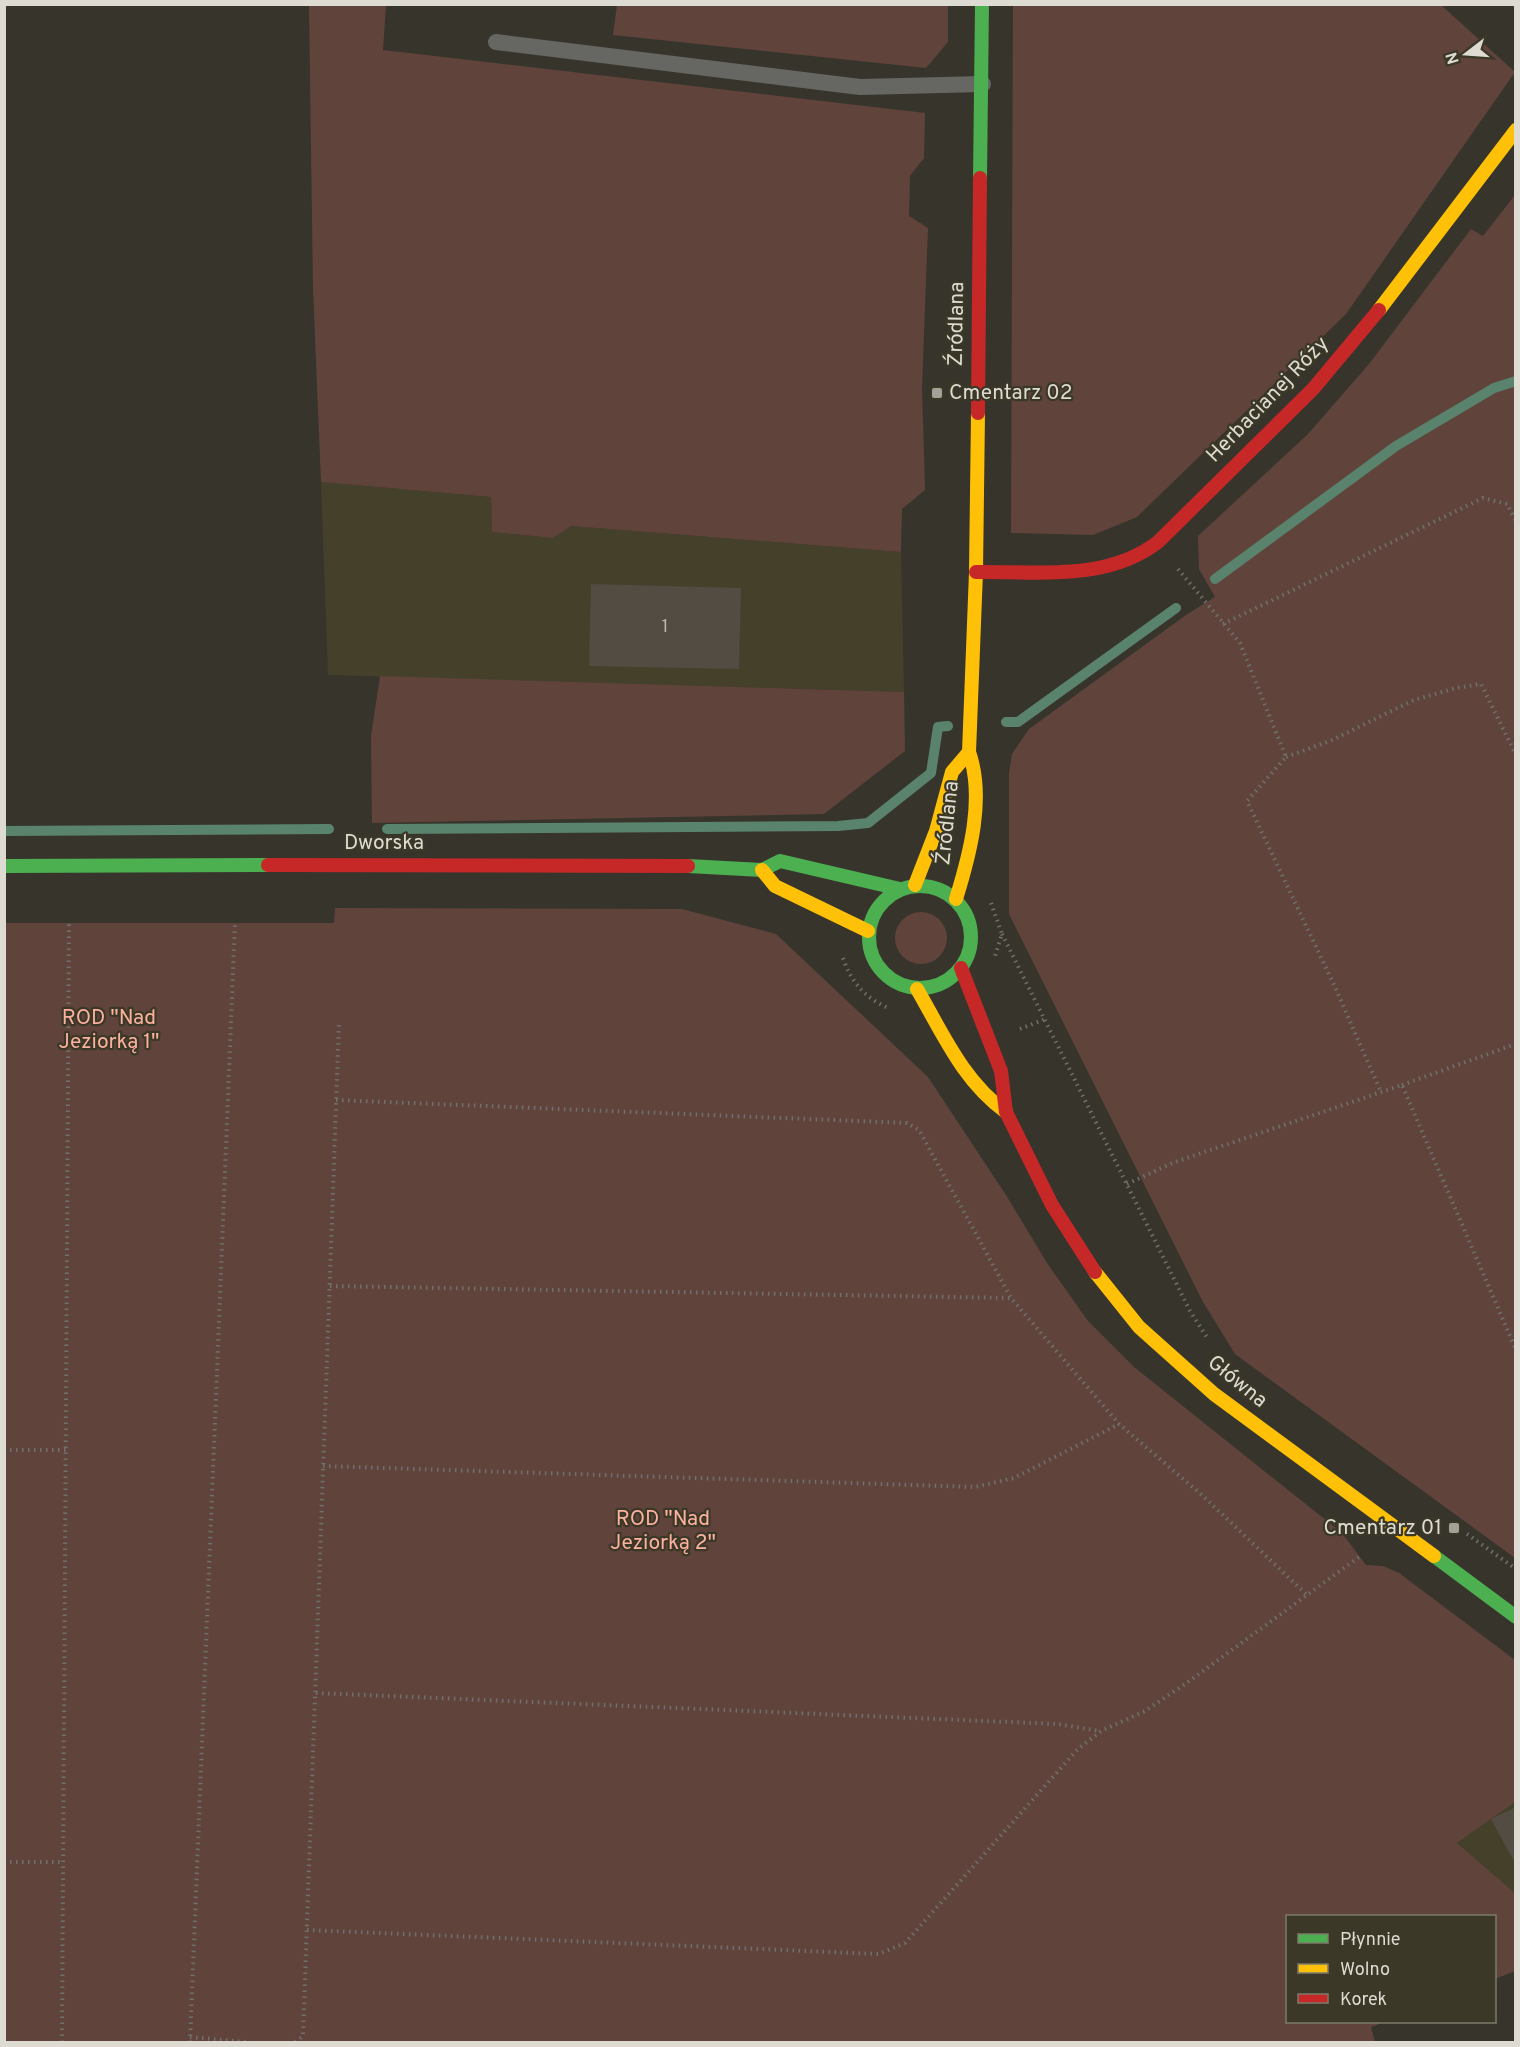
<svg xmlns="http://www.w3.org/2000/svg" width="1520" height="2047" font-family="Overpass,sans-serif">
<rect width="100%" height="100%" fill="#37342c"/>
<path fill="#45402a" d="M321,482l170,15 1,35 61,6 18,-12 330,26 3,140 -576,-17z
M1515,1802v91l-58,-50z"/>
<path fill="#60443c" d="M309,5h77l-3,45 542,63 -1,45 -14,18 -1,40 19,12 -6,159 3,103 -23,19 -1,43 -330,-26 -18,12 -61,-6 -1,-35 -170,-15 -8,-193z
M617,5h331v37l-22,26 -313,-33z
M1013,5h428l74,67 -169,242 -209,203 -44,18 -82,-2z
M1515,195v1363l-280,-204 -32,-52 -194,-388v-141l3,-19 17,-25 157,-114 29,-18 -16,-28 -1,-33 110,-102 61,-70 102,-135 12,7z
M380,676l524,16 1,59 -81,63 -452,9 -1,-87z
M335,908l347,1 94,25 152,143 78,118 41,68 41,58 46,46 208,166 24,32 17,1 16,7 116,87v142l-58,41 58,50v78l-20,8 -1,-63h-206v106h97l-14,5 4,15h-1370v-1119h329z
M895 938a26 26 0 1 1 52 0a26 26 0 1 1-52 0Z"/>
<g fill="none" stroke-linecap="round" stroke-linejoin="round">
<path stroke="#5a836d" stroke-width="10" d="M1215,579l181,-133 98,-58 22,-7
M1006,722h12l158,-114
M387,829l451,-3 30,-3 63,-50 7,-46 10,-1
M4,831l325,-2"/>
</g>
<path fill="#534c43" d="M591,584l150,4 -2,81 -150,-3z
M1516,1807v58l-25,-46z"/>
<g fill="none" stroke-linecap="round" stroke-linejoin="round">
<path stroke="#70706c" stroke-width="4" stroke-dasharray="1.5 4.5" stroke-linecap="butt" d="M1178,569l62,74 46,114 -39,44 88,186 46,105
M1223,624l260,-126 24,6 9,17
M1286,757l44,-16 84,-41 42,-12 25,-4 35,71
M991,903l11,31 -7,22
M1002,934l188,377 18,28
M843,958c8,24 22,40 45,50
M1020,1029l25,-10
M1402,1085l114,-41
M336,1100l571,23 12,7 92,168 108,126 84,72 104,99
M1127,1184l48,-22 227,-77 114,265
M330,1286l681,12
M4,1450h62
M323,1466l652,21 39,-9 105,-54
M1467,1534l49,35
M316,1693l741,31 43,7
M4,1862h59
M307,1930l572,24 26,-11 172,-193 24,-19 44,-20 43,-29 171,-125
M190,2037l56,5
M62,2042l7,-1118
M190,2042l45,-1119
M295,2042l8,-6 36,-1015"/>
<path stroke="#666662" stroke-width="16" d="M496,42l364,45 123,-3"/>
<path stroke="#4caf50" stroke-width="14" d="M980,178l2,-174
M4,866l264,-1
M688,866l74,4 18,-9 120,28
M869 937a51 51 0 1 1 102 0a51 51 0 1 1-102 0Z
M1434,1556l82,61"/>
<path stroke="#ffc107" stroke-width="14" d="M1379,310l137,-180
M762,870l13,16 93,45
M915,885l21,-54 16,-59 17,-20
M956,899c14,-45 29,-101 13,-147l7,-180 2,-159
M917,989c26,45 46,92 89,123
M1095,1272l44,55 75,67 220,162"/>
<path stroke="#c62828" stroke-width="14" d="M978,413l2,-235
M976,572c62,-1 130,10 182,-30l155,-153 66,-79
M268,865l420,1
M961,968l40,103 5,41 46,93 43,67"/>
</g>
<g fill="#a4a198" stroke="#3b3827" stroke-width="2">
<rect x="931" y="387" width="12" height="12" rx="3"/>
<rect x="1448" y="1522" width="12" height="12" rx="3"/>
</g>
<g text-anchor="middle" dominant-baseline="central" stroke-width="4.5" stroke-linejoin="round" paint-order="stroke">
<g font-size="18" fill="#bbb8ae">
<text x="665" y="627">1</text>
</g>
<g font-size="21" fill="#dedcd2" stroke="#3b3827">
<text transform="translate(957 324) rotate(-89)">Źródlana</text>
<text transform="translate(1268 400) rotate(-46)">Herbacianej Róży</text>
<text transform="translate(948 823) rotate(-84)">Źródlana</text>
<text x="384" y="843">Dworska</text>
<text transform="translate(1237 1382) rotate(39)">Główna</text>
</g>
<g font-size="21" fill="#dedcd2" stroke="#3b3827" text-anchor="start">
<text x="949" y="393">Cmentarz 02</text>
<text x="1442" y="1528" text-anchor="end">Cmentarz 01</text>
</g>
<g font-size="21" fill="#fdb19e" stroke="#3b3827">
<text x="109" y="1018">ROD "Nad<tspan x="109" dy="24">Jeziorką 1"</tspan></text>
<text x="663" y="1519">ROD "Nad<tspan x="663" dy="24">Jeziorką 2"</tspan></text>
</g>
</g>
<rect width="1520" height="2047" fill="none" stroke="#dedcd2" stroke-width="12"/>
<rect x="1286" y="1915" width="210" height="108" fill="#3b3827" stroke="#7c7a6b" stroke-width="1.5"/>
<rect x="1298" y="1934" width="30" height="9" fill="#4caf50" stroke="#7c7a6b" stroke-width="1.5"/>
<text x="1340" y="1945" font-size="18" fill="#dedcd2">Płynnie</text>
<rect x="1298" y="1964" width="30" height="9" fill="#ffc107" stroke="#7c7a6b" stroke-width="1.5"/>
<text x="1340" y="1975" font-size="18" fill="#dedcd2">Wolno</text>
<rect x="1298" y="1994" width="30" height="9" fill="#c62828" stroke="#7c7a6b" stroke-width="1.5"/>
<text x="1340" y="2005" font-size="18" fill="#dedcd2">Korek</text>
<g transform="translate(1466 54) rotate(253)" stroke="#3b3827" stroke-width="4.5" paint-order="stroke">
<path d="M0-4.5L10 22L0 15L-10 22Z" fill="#dedcd2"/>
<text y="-9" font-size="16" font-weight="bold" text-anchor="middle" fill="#dedcd2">N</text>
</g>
</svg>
